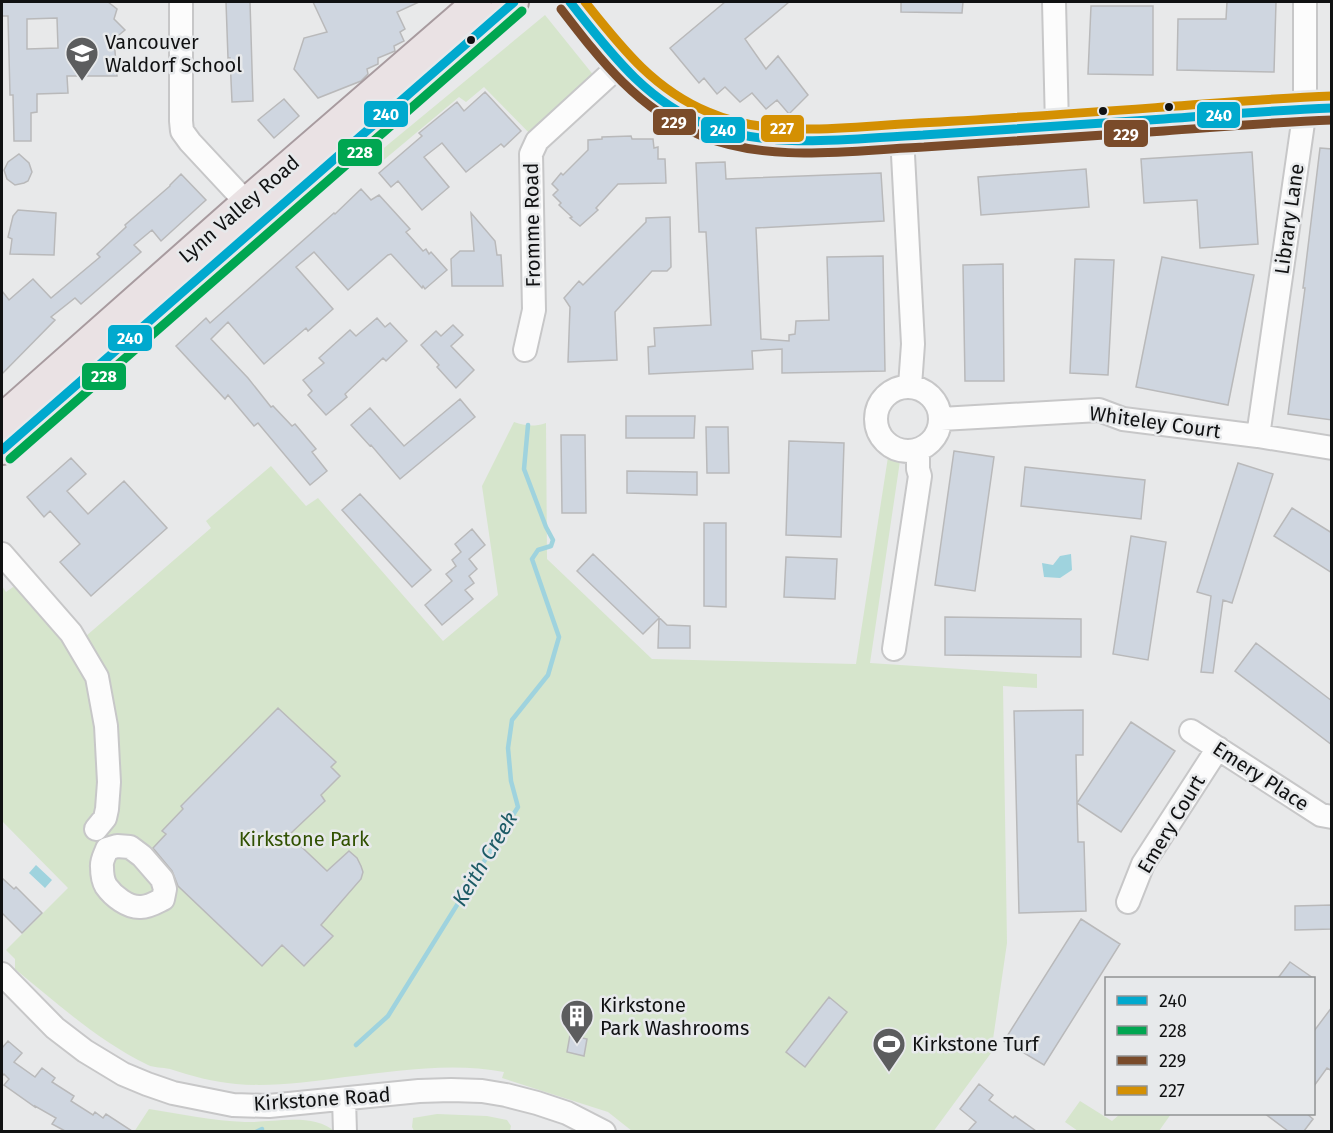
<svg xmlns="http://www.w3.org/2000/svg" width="1333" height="1133" font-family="'Fira Sans',sans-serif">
<rect width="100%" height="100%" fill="#e8e9ea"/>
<path fill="#d6e5cc" d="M545,15l58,72 -64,56 -55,-56 -18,15 -7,-5 -80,67 -6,-7z
M514,422c11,4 20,5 32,1l1,136 105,100 204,5 32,-207 12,4 -30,202 167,11v14l-34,-2 4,257 -16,110 -58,79 -301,-1 -24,-19 -106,-34 2,-6c-53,-10 -106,-1 -159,5 -36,5 -73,10 -109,7 -22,-2 -45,-8 -66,-15 -8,-2 -16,-1 -22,-4 -51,-25 -90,-61 -133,-96v-10l-9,-9 62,-62 -66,-67v-235l4,6 7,-5 13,4 45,58 140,-121 -5,-7 65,-55 35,40 12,-8 125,143 55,-46 -16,-109z
M1080,1101l32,20 8,-7h51l-12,17h-81l-13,-9z
M149,1109c32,5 64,12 96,13 27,1 69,-10 90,10h-201z
M437,1114l50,2 20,4 4,6 -1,5h-96l-2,-4 1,-9z"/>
<path fill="#9fd3de" d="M1071,554l1,16 -12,8 -16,-1 -2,-14 11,2 7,-9z
M36,865l16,15 -7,8 -16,-15z"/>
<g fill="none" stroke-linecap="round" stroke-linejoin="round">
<path stroke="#9fd3de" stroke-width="4.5" d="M356,1045l32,-29 130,-209 -7,-26 -3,-33 4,-28 36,-45 11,-38 -27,-78 6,-9 13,-4 2,-6 -7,-13 -22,-58 4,-44
M256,1132l6,-3"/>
</g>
<path fill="#cfd6e0" stroke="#b9b9ba" stroke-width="1.5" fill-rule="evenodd" d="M2,2h106l9,7 -3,10 11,11 -11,9 3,37h-50l1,17 -31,1v18l-6,1v28h-17l-1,-46h-3l-2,-79h-6zM57,18l1,30 -31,1v-30z
M226,2h24l3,99 -21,1 -2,-44h-2z
M313,2h106l-22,10 8,17 -5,3 4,9 -10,5 1,5 -17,7v6l-11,5 1,5 -7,7 -43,17 -24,-29 10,-31 23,-6z
M725,2h64l-44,37 21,30 12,-13 30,39 -19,19 -12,-14 -11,9 -14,-16 -12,9 -15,-15 -8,7 -13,-16 -5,5 -29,-35z
M901,2h62l-1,11 -61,-1z
M1227,2h49l-2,70 -97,-2 1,-51h48z
M1091,6h62v69l-65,-1z
M485,92l36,39 -17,16 -3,-3 -35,28 -24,-29 -18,14 25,30 -27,23 -24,-29 -7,6 -12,-14 43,-37 -3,-3 38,-31 7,9z
M284,99l15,17 -25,22 -16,-18z
M631,136l1,3h21l1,9 4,-1v12h7l1,24 -48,1 -22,24 2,2 -18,16 -10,-8 2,-1 -13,-12 2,-2 -8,-8 5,-5 -6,-6 9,-11 2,2 25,-25v-10l14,-1v-2z
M1320,148l12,1v271l-44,-6 17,-126h-2z
M1252,152l6,92 -58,4 -3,-48 -53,3 -3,-44z
M19,154l10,9 3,9 -4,9 -4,2 -9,2 -8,-6 -3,-9 4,-8z
M725,162l1,17 155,-6 3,48 -128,7 5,111 28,2v-6l6,-1 1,-13 33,-1 -2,-63 56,-1 2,115 -103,2v-24l-30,2 1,18 -104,5 -1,-27 7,-1 -1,-18 57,-3 -5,-93h-7l-3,-69z
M1086,169l3,38 -108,8 -3,-38z
M181,174l25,26 -45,41 -9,-11 -18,15 7,7 -60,52 -6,-6 -24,19 4,3 -53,54v-83l7,9 24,-21 18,19 49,-41 -3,-3 29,-27 -1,-2 45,-39v-1z
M361,189l10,11 8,-5 31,34 -4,3 17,19 3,-2 3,5 2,-2 16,18 -22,19 -2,-3 -1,2 -31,-34 -3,1 -40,35 -34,-38 -18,15 37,42 -25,22 -2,-3 -42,36 -36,-42 -17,17 37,39 23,29 2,-1 19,20 3,-2 21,25 -4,3 15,19 -17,14 -52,-62 -4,3 -26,-31 -3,4 -49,-53 30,-28 4,5 124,-110 1,1z
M18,210l38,3 -2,42 -44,-1 2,-15 -4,-2 5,-21z
M471,213l24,28 2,14h4l2,31h-51l-1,-27 9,-8h14z
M670,217l1,50 -4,4h-15l-37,41 2,48 -49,2 2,-55 -6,-9 15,-17 4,4 63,-63v-4z
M1162,257l92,18 -26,130 -92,-18z
M1075,259l39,1 -6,115 -38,-2z
M1003,264l1,117h-39l-2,-116z
M377,318l8,9 5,-4 17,18 -21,20 -3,-3 -38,36 2,3 -21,18 -18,-20 4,-4 -9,-11 21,-17 -5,-5 31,-28 6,6z
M453,325l10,10 -12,11 23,24 -18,18 -19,-21 2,-2 -18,-20 15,-14 5,5z
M460,399l15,18 -75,62 -29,-34 -1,1 -19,-21 19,-17 34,38z
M626,416h69l-1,22h-68z
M706,427h22l1,46h-22z
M561,435h24l1,78h-24z
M789,441l55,2 -3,94 -55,-2z
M954,451l40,6 -19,134 -40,-6z
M71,458l15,16 -19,17 21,23 36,-33 43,47 -76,68 -31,-34 20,-18 -30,-33 -6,6 -17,-20z
M1238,463l35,11 -41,129 -9,-3 -10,73 -12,-1 10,-76 -14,-4z
M1025,467l120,13 -4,39 -120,-13z
M627,471l70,1v23l-70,-2z
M360,494l71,76 -19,17 -70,-77z
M1292,508l40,25v40l-58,-37z
M704,523h22v84l-22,-1z
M472,529l13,16 -16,14 8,10 -8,7 5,7 -9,7 8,9 -31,26 -17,-20 27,-24 -6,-7 10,-8 -4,-6 9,-8 -6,-8z
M1131,536l35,6 -18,118 -35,-6z
M593,554l74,71 23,1v22h-32l1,-30 -16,16 -66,-63z
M786,557l51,2 -2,40 -51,-2z
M945,617l136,2v38l-136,-2z
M1256,643l76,58v44l-97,-74z
M278,708l58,54 -5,5 9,9 -19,19 4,6 -36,34 38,36 22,-20 8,7 4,8 2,6 -2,7 -40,46 12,11 -29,30 -22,-21 -20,21 -84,-80 -6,-15 -19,-23 13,-14 -4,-3 21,-22 -2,-3z
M1083,710v45h-7l1,48 1,39h6l2,69 -67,2 -5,-202z
M1131,722l44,29 -54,81 -44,-29z
M2,878l12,11 2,-2 26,26 -20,20 -20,-20z
M1332,905v24l-37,1v-24z
M1081,919l39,25 -76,121 -40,-24z
M1290,962l23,16h-35z
M829,997l18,15 -42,55 -19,-15z
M1332,1007v64l-5,-3 -13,18v-55z
M570,1035l17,4 -3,17 -17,-4z
M8,1041l14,12 -8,9 21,15 7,-9 13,10 -3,4 22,14 -3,5 22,14 2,-3 8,6 3,-4 26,17h-67l-13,-7 4,-6 -21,-12v1l-31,-22 5,-6 -5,-5 -2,2v-28z
M979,1084l14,11 -4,5 24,18 2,-2 21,15h-68l8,-9 -16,-13z
M1264,1113h42l7,6 -9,12h-16z"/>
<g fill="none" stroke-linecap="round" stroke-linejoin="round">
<g stroke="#c7c7c8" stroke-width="26">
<path id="minor" d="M181,2v119l1,10 8,11 67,72
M570,2c32,40 64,86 111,111 67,36 126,28 198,24 52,-3 103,-5 154,-9 30,-3 60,-3 90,-6 53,-3 106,-8 158,-12l51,-2
M1054,2l3,124
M902,136l11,208 -3,42
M525,350l9,-40 -3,-156 6,-13 84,-77
M876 419a32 32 0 1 1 64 0a32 32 0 1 1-64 0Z
M941,419l158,-9 24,9 135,17 74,12
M1258,436l47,-327v-107
M2,554l69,79 26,44 9,49 3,56 -2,27 -2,9 -9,11
M894,649l26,-173 -2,-7v-19
M1191,731l130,84 11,2
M117,846l13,1 12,9 20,23 3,10 -2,10c-6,3 -14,8 -22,8 -13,1 -28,-11 -35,-21 -3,-5 -4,-13 -4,-19 -1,-6 3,-12 5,-18z
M1128,902l15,-38 75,-116
M2,974l53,54 30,23 38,23 24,10 26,9 60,12 36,1 150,-15 32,-1 31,1 24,4 31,8 30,10 37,19
M344,1099l1,33"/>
</g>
<g stroke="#a89b9f" stroke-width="32">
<path id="major" d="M2,418l244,-216 231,-200
M2,450l512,-448"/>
</g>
<use href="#minor" stroke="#fcfcfc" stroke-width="22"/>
<use href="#major" stroke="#eae2e4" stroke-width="28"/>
<g stroke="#e7e9eb" stroke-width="14">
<path id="bus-1" d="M570,2c39,49 76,100 137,123 68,26 145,13 216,10 80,-5 160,-10 241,-16 56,-4 111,-9 168,-11
M2,450l512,-448"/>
</g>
<g stroke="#e7e9eb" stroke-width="14">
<path id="bus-2" d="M10,459l512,-448"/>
</g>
<g stroke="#e7e9eb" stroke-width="14">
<path id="bus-3" d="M561,9c40,52 77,100 139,126 70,29 151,15 224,12 80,-5 160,-10 240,-16 56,-4 112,-9 168,-11"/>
</g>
<g stroke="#e7e9eb" stroke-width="14">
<path id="bus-4" d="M585,2c36,45 68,87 123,110 64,28 144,14 211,11 82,-4 163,-10 245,-16 56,-4 111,-9 168,-11"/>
</g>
<use href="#bus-1" stroke="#00a9ce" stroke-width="9"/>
<use href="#bus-2" stroke="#00a651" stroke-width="9"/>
<use href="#bus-3" stroke="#7a4b2a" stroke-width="9"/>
<use href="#bus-4" stroke="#d49003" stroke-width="9"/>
</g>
<defs>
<g id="school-pin" transform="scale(1.725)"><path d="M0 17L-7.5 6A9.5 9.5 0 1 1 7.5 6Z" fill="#5c5d5e" stroke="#e7e9eb"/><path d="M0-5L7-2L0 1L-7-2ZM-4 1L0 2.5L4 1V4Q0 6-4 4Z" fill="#fff"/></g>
<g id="building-pin" transform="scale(1.725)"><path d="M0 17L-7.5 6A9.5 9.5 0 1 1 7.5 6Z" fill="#5c5d5e" stroke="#e7e9eb"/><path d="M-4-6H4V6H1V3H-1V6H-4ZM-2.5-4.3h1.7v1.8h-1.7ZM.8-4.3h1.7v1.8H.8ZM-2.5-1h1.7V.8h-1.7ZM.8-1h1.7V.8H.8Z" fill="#fff"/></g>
<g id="stadium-pin" transform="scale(1.725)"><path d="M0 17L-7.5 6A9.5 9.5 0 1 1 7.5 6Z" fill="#5c5d5e" stroke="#e7e9eb"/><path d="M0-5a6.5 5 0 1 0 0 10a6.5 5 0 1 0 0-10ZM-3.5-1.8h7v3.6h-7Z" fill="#fff"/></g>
</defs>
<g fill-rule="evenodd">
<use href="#school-pin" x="82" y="53"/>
<use href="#building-pin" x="577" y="1016"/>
<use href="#stadium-pin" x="889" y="1044"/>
</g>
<g fill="#101112" stroke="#e7e9eb" stroke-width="2">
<circle cx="471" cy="40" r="5"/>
<circle cx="1169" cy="107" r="5"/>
<circle cx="1103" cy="111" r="5"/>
</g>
<g text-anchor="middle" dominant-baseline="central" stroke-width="5" stroke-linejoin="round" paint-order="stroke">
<g font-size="20" fill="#101112" stroke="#e7e9eb" text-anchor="start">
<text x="105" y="42">Vancouver<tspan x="105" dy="23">Waldorf School</tspan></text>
<text x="600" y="1005">Kirkstone<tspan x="600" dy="23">Park Washrooms</tspan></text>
<text x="912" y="1044">Kirkstone Turf</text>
</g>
<g font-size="20" fill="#101112" stroke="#e7e9eb">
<text transform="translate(239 209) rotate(-41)">Lynn Valley Road</text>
<text transform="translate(1289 219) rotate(-82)">Library Lane</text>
<text transform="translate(532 225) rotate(-91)">Fromme Road</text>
<text transform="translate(1155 422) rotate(8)">Whiteley Court</text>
<text transform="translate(1261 776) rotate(33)">Emery Place</text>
<text transform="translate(1171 824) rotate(-59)">Emery Court</text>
<text transform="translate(322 1099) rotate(-4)">Kirkstone Road</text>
</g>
<g font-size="20" fill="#315102" stroke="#e7e9eb">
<text x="304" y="839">Kirkstone Park</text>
</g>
<g font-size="21" font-style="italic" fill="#1d5b66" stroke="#e7e9eb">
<text transform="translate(485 859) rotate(-59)">Keith Creek</text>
</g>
</g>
<g stroke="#e7e9eb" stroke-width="2">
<rect x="363" y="100" width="46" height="28" rx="6" fill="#00a9ce"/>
<rect x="1196" y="101" width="45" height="28" rx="6" fill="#00a9ce"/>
<rect x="652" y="108" width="45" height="28" rx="6" fill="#7a4b2a"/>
<rect x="760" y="114" width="45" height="29" rx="6" fill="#d49003"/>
<rect x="700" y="116" width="46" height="28" rx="6" fill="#00a9ce"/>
<rect x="1103" y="119" width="46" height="29" rx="6" fill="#7a4b2a"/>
<rect x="337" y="138" width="46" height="29" rx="6" fill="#00a651"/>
<rect x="107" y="324" width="46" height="28" rx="6" fill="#00a9ce"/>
<rect x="81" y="362" width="46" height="29" rx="6" fill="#00a651"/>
</g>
<g font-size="16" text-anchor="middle" font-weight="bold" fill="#fff">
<text x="386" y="120">240</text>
<text x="1219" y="121">240</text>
<text x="674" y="128">229</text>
<text x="782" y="134">227</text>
<text x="723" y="136">240</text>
<text x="1126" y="140">229</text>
<text x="360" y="158">228</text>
<text x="130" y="344">240</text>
<text x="104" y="382">228</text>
</g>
<rect width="1333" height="1133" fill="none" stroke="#101112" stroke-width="6"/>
<rect x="1105" y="977" width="210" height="138" fill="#e7e9eb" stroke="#919394" stroke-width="1.5"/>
<rect x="1117" y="996" width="30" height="9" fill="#00a9ce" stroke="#919394" stroke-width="1.5"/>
<text x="1159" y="1007" font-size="18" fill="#101112">240</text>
<rect x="1117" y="1026" width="30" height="9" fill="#00a651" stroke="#919394" stroke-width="1.5"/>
<text x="1159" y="1037" font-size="18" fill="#101112">228</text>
<rect x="1117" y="1056" width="30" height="9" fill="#7a4b2a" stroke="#919394" stroke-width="1.5"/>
<text x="1159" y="1067" font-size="18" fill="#101112">229</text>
<rect x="1117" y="1086" width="30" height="9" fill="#d49003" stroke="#919394" stroke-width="1.5"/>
<text x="1159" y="1097" font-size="18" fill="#101112">227</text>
</svg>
